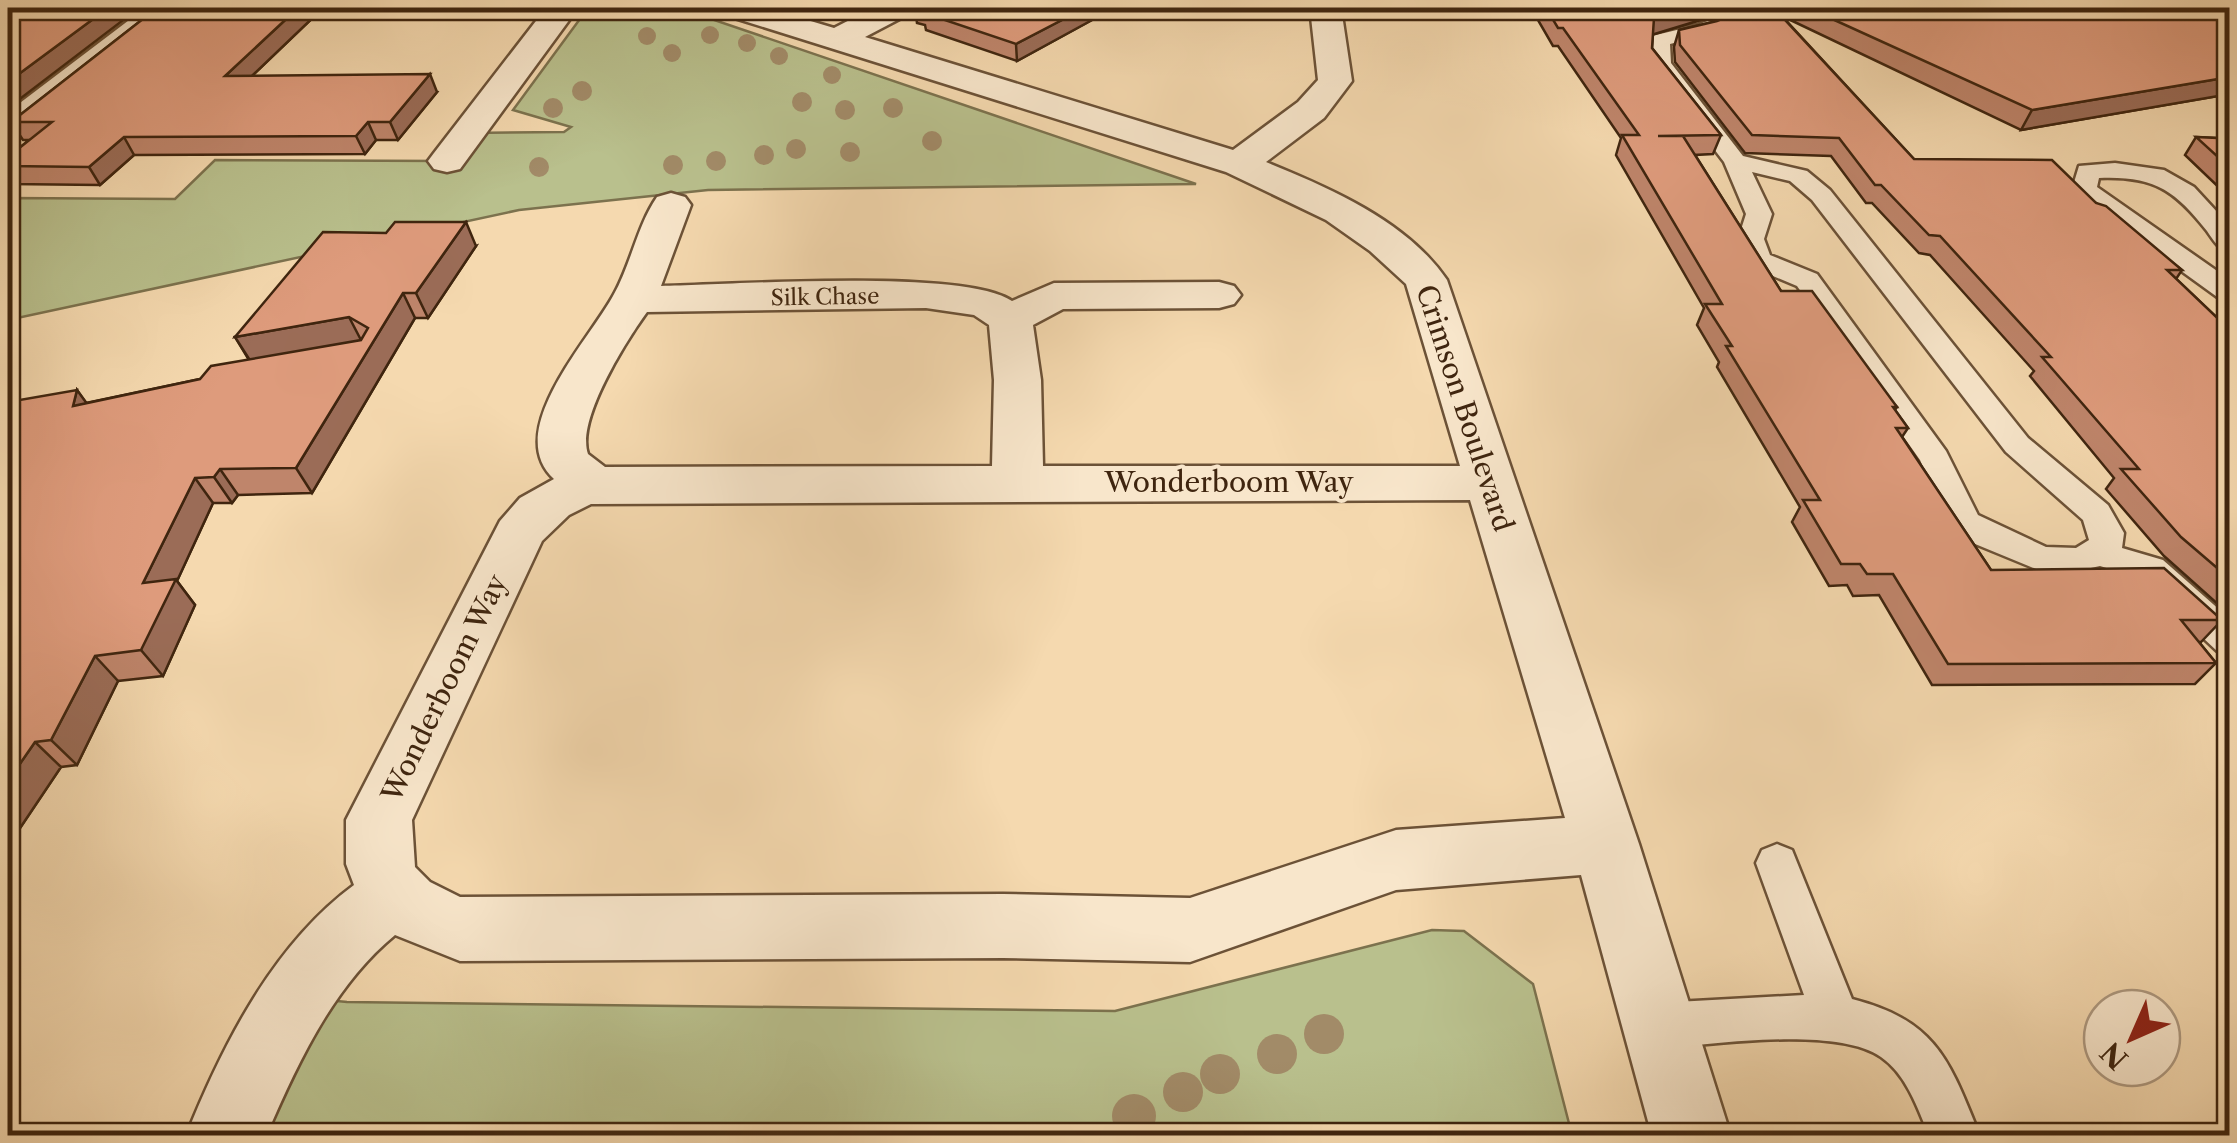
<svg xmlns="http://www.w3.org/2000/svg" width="2237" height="1143" font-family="'Libre Caslon Text',serif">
<rect width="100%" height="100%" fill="#f5d9af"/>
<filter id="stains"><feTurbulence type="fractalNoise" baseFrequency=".002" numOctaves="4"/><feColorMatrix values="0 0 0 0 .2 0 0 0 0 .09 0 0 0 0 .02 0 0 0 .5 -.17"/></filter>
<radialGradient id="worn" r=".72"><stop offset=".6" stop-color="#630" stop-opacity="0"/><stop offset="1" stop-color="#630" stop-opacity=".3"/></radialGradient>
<path fill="#b9c08d" stroke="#7c724e" stroke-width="2.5" d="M588,8h91l517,176 -488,6 -189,20 -511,110v-122l167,1 40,-39 231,1 22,-28 96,-1 7,-5 -58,-17z
M1432,930l32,1 69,53 39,151 -1347,1 71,-139 51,5 768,9z"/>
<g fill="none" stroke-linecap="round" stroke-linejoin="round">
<g stroke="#6c5237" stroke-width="5">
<path id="lane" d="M1742,8h26l-58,26 -40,10 1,19 72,93 64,15 23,19 198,248 80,67 16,28 -2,15 41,12 67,59v36l-13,-4 -78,-73 -39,-12 -37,8 -22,-3 -78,-32 -16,-17 -27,-62 -123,-174 -48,-20 -11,-27 8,-25 -22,-52 -75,-98 3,-28 45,-11zM1752,172l38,9 22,19 194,252 77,68 6,20 -13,8 -30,-1 -68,-32 -32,-64 -129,-177 -47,-19 -6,-16 8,-25z
M2115,163l49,7 30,17 36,39v26c-12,-3 -16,-11 -23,-21 -33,-42 -54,-55 -108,-53l-2,9 133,93v21l-10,-2 -145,-105 -3,-5 7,-23z
M1777,844l15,6 60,149c85,22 97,61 128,137h-51c-11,-28 -23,-62 -48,-79 -44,-31 -169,-13 -223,-8l-17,-7 -7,-16 7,-16 17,-7 146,-8 -48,-132 6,-13z"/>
</g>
<g stroke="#6c5237" stroke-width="5">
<path id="street" d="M145,8h35l-159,129 -13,3v-28z
M546,8h32l-118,161 -13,3 -13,-3 -6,-8 6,-8z
M720,8h47l67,20 39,-20h38l-4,7 -42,22 368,113 65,-48 20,-22 -8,-72h31l11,73 -28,37 -58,44c64,26 141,59 181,118l192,564 92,292h-79l-71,-261 -185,15 -206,72 -187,-4 -543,3 -65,-26c-62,51 -98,129 -129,201h-80c37,-92 87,-191 168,-251l-8,-21v-44l154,-299 20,-23 34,-19c-52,-47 35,-139 59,-183 18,-31 24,-70 44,-99l14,-4 14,4 6,8 -30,81c68,-1 303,-18 351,15l42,-18 165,-1 15,4 7,9 -7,9 -15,4 -156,1 -30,16 8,55 2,86h417l-54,-182 -36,-33 -44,-31 -100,-48 -501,-157zM926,308l48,7 15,10 5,55 -2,86 -387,1 -17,-13c-12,-34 38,-113 59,-142zM1470,500l95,318 -169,12 -206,68 -187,-4 -543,3 -30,-15 -15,-15 -3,-47 130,-279 27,-26 22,-11z"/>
</g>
<use href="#lane" fill="#f8e6cb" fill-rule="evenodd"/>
<use href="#street" fill="#f8e6cb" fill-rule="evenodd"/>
</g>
<g fill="#a28b68">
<circle cx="710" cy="35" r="9"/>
<circle cx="647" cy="36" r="9"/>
<circle cx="747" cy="43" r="9"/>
<circle cx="672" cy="53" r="9"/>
<circle cx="779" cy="56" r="9"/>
<circle cx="832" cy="75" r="9"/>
<circle cx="582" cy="91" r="10"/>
<circle cx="802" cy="102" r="10"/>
<circle cx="553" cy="108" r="10"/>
<circle cx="893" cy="108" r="10"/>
<circle cx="845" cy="110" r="10"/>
<circle cx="932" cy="141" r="10"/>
<circle cx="796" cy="149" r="10"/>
<circle cx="850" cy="152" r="10"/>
<circle cx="764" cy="155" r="10"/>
<circle cx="716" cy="161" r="10"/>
<circle cx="673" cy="165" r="10"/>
<circle cx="539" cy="167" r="10"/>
<circle cx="1324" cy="1034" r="20"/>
<circle cx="1277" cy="1054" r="20"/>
<circle cx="1220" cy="1074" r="20"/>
<circle cx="1183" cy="1092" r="20"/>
<circle cx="1134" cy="1116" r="22"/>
</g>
<path fill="#bf856b" stroke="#3f250f" stroke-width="2.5" d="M157,8h166l-71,68 185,16 -39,48h-22l-11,14 -231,1 -34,30 -91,-1 -1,-2v-25l21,-17h-6l-12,-18z
M915,8h199l-97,53 -91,-31 -1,-5 -8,-2z
M1531,8h209l-87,26 -1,14 69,87 -8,19 -18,1 86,136 116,116 -2,3 13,18 -6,9 89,133 231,50 -21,22h-2l17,21 -21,21 -263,1 -53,-90 -26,1 -6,-11 -18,1 -37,-64 8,-15 -83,-140 2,-5 -22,-37 7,-17 -88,-153 5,-17 -63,-92h-5z
M1747,8h483v86l-209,36 -239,-114 132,143 182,44 86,67 -6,9 54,51v285l-66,-59 -58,-67 8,-11 -84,-102 4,-5 -104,-116 -11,-2 -47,-50h-6l-35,-47 -86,-3 -70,-91 -1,-15 5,-17 38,-9z
M2230,134v64l-45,-43 11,-18 21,1z
M476,246l-48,72h-13l-103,175 -74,2 -6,8h-19l-36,78 18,24 -32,71 -45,5 -41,84 -16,2 -53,79 69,-456 9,13 114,-24 49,-19 -14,-23z"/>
<path fill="#9b6c57" stroke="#3f250f" stroke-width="2.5" d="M108,8h31l-131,100v-26z
M298,8h25l-89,85 -9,-17z
M1085,8h29l-97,53 -1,-17z
M1687,8h53l-92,28 6,-18z
M430,74l7,18 -39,48 -8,-18z
M2230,77v17l-209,36 11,-20z
M368,122l8,18 -11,14 -9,-18z
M124,137l10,18 -34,30 -11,-18z
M466,222l10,24 -48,72 -12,-25z
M403,293l12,25 -103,175 -16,-25z
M349,317l13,25 -111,20 -16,-25z
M77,390l19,26 -23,-10z
M220,469l18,26 -6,8 -18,-26z
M195,478l18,25 -36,78 18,24 -32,71 -22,-26 2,-67z
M95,656l23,25 -41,84 -26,-25z
M35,742l26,25 -53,79v-65z"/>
<path fill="#de9b7c" stroke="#3f250f" stroke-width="2.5" d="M8,8h100l-100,74z
M157,8h141l-73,68 205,-2 -40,48h-22l-12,14 -232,1 -35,30 -81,-1v-9l44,-35h-41z
M920,8h165l-69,36 -92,-31 6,-3z
M1546,8h141l-33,10 -2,30 69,87 -63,1h25l98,155h31l85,116h-4l15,21h-12l95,142 173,-2 58,52h-41l35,43 -268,1 -55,-90h-26l-7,-10h-19l-38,-64h17l-94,-154h6l-27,-42h17l-100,-169h17l-76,-107h-5z
M1747,8h27l140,151 138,1 44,43 10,3 76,64h-15l63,60v249l-49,-42 -60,-68h18l-97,-112h9l-111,-121 -11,-1 -48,-50h-6l-36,-47 -87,-3 -72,-90 -1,-15 38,-9z
M1808,8h422v69l-198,33z
M2223,130l7,4v34l-34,-31 21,1z
M395,222h71l-50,71h-13l-107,175 -76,1 -6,8 -19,1 -52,105 33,-4 -35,71 -46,6 -44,84 -16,2 -27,39v-379l69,-12 -4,16 127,-27 11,-13 150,-26 7,-12 -19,-11 -114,20 88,-105 63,1z"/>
<g text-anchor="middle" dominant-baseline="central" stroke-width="8" stroke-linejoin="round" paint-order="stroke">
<g font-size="22" fill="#3f250f" stroke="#f8e6cb">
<text transform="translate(825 297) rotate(-1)">Silk Chase</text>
</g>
<g font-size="28" fill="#3f250f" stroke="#f8e6cb">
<text transform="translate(1465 408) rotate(72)">Crimson Boulevard</text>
<text x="1229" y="482">Wonderboom Way</text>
<text transform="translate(444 688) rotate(-64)">Wonderboom Way</text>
</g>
</g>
<rect width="2237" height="1143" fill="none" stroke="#f5d9af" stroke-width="40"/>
<rect x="10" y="10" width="2217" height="1123" fill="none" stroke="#3f250f" stroke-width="5"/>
<rect x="20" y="20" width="2197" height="1103" fill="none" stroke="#3f250f" stroke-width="2.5"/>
<g transform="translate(2132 1038) rotate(225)"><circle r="48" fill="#f8e6cb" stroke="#ae9980" stroke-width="2.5"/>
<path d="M0-8L18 38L0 25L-18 38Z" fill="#8f2418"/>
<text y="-15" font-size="28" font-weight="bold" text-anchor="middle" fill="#3f250f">N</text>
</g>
<rect width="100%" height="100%" filter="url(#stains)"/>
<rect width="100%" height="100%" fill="url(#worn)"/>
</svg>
